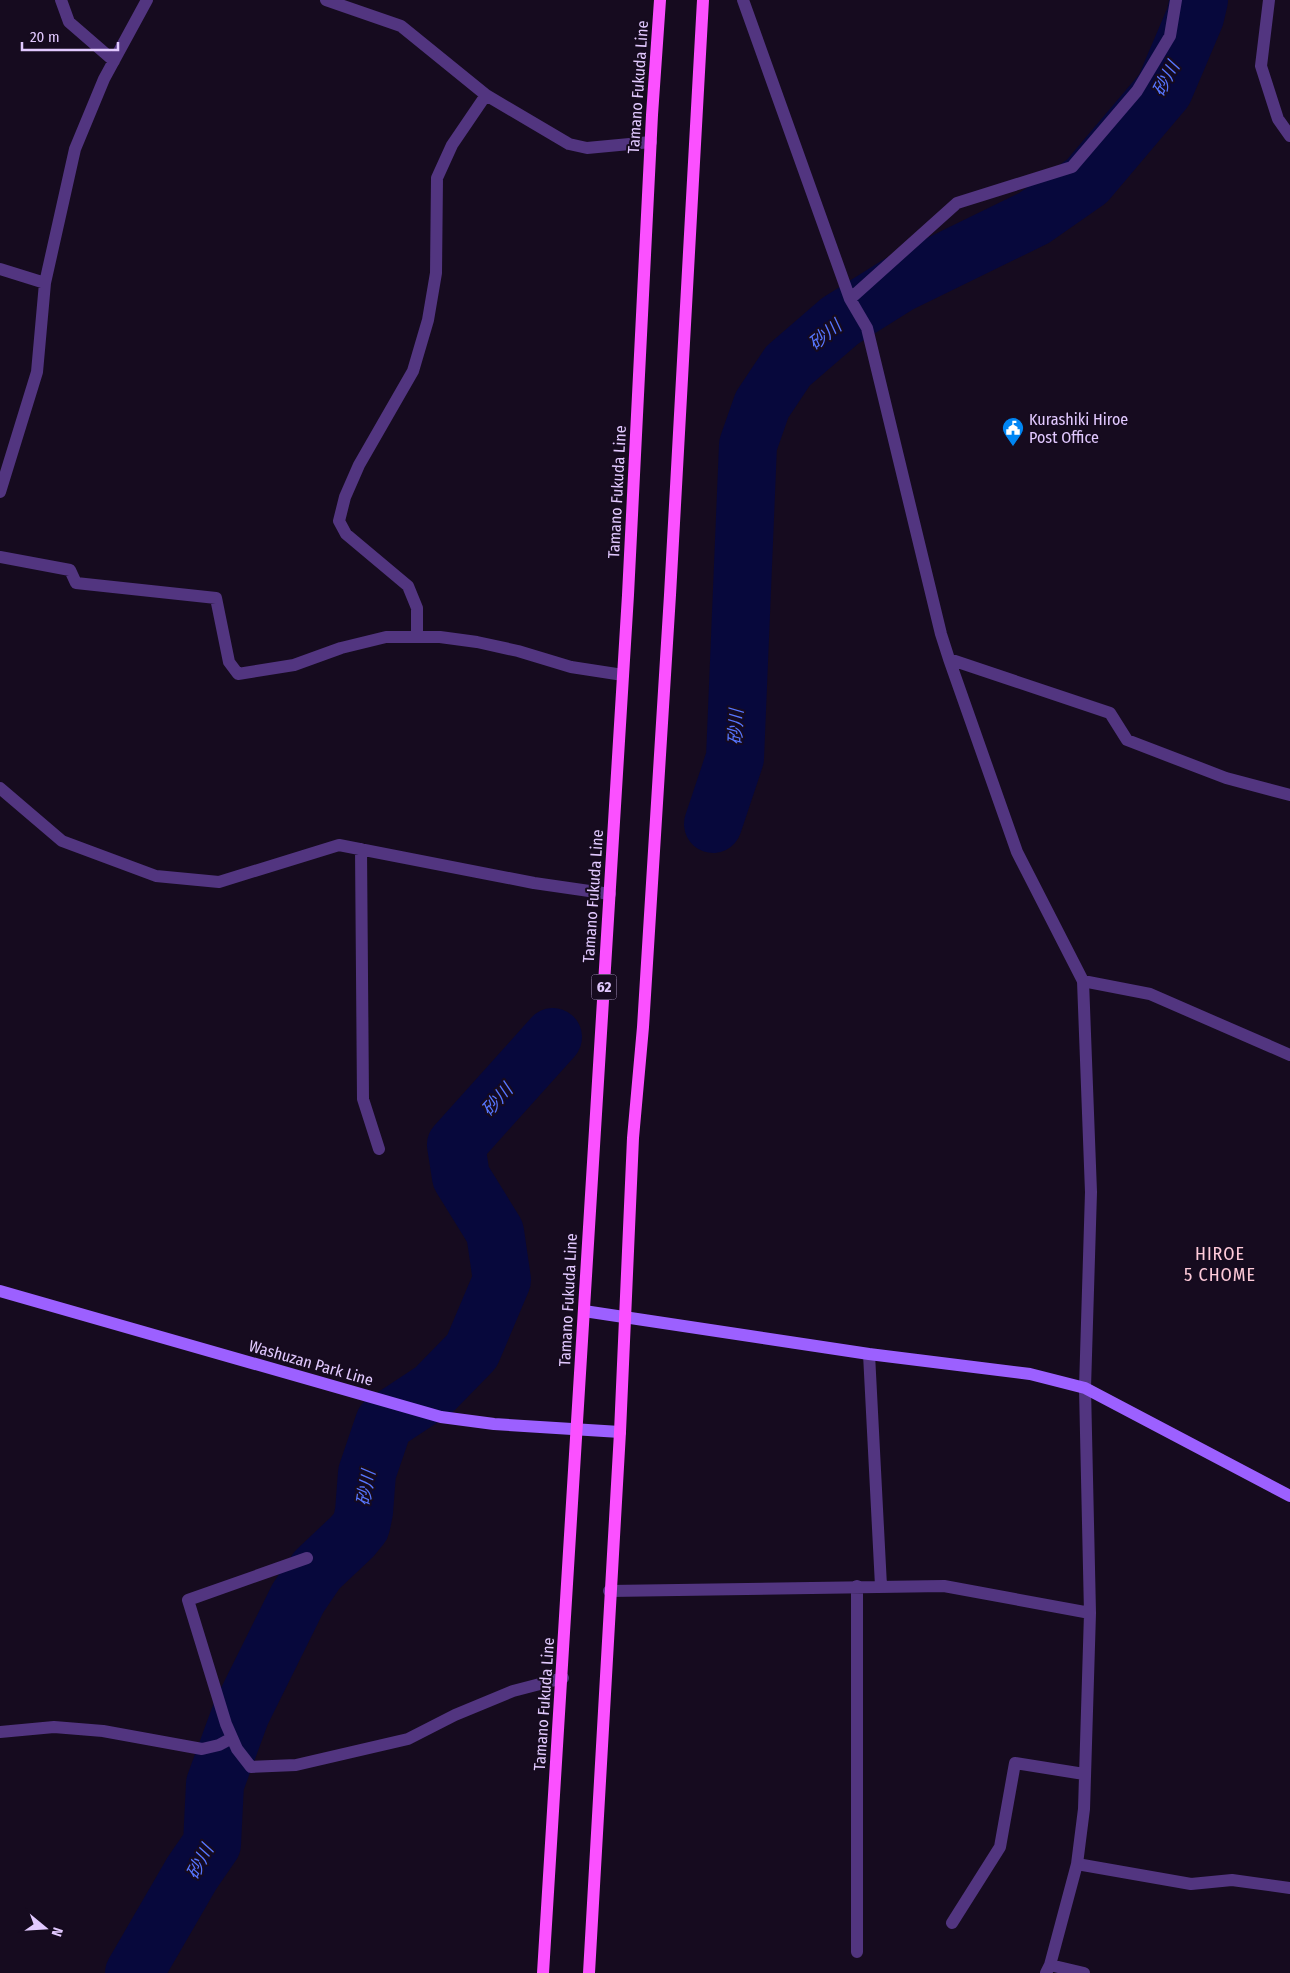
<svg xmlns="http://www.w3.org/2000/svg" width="1290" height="1973" font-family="'Fira Sans Condensed','Noto Sans JP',sans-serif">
<rect width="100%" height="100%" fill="#160b1f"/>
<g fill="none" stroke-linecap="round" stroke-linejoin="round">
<path stroke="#07083c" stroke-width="58" d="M713,824l22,-66 13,-313 14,-40 26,-39 52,-45 59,-37 135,-66 53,-37 77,-91 31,-73 4,-17
M134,1973l58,-100 20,-29 3,-60 26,-71 57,-115 19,-28 35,-33 9,-11 3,-14 3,-39 17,-50 50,-33 38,-39 30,-71 -7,-48 -34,-55 -5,-32 97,-108"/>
<path stroke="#523580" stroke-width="12" d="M61,0l8,22 45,39
M326,0l75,26 85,69 83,49 18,4 64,-6
M743,0l107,299 17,29 74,306 8,25 68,193 66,129 8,211 -6,196 5,225 -6,196 -7,55 -27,101 -4,8
M1269,0l-8,66 17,53 12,17
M0,269l45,14
M850,299l107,-96 115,-36 65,-76 33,-55 6,-36
M0,492l37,-120 8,-89 30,-134 29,-70 43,-79
M0,557l70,13 6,13 140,15 13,64 9,12 56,-9 47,-17 45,-11h54l37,5 41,9 53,16 52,8
M417,637v-29l-9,-22 -62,-52 -7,-13 6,-24 14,-32 54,-94 15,-51 8,-47 1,-95 15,-33 34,-50
M949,659l161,54 17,27 99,38 64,17
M0,788l62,53 94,35 63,6 120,-37 195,38 76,11
M361,849l2,250 16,50
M1083,981l67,13 140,61
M869,1354l12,232
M307,1558l-119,42 38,124 11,25 14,18 45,-2 112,-26 47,-24 58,-24 50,-13
M609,1591l335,-5 146,27
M0,1732l54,-5 49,4 99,18 17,-4 13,-7
M1077,1864l114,20 41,-4 58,8
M952,1923l48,-76 15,-84 69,11
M857,1952v-366
M1050,1965l34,8"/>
<path stroke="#9c60ff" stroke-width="12" d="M0,1291l441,126 53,7 126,8
M584,1311l285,43 161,20 55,14 205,108"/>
<path stroke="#fb50ff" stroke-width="12" d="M543,1973l85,-1378 24,-480 8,-115
M589,1973l31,-541 13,-294 10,-111 27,-432 33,-595"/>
</g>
<defs>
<g id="civic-pin" transform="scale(1.125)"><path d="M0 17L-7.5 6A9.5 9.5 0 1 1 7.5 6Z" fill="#0086f4" stroke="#160b1f"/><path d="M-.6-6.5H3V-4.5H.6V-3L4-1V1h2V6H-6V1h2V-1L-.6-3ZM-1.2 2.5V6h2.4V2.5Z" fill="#fff"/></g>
</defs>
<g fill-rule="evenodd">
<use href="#civic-pin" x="1013" y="428"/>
</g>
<g text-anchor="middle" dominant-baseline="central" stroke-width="4" stroke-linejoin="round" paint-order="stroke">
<rect fill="#160b1f" stroke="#a590bc" stroke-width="1" x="591.5" y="974.5" width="25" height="25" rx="4"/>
<g font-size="15" font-weight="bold" fill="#e2c9ff">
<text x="604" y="987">62</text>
</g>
<g font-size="16" fill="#e2c9ff" stroke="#160b1f">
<text transform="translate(638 87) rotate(-86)">Tamano Fukuda Line</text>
<text transform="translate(617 492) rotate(-87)">Tamano Fukuda Line</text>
<text transform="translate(593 896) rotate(-86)">Tamano Fukuda Line</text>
<text transform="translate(568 1300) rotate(-87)">Tamano Fukuda Line</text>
<text transform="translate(311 1363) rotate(16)">Washuzan Park Line</text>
<text transform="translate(544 1704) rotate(-86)">Tamano Fukuda Line</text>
</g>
<g font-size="16" fill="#e2c9ff" stroke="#160b1f" text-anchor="start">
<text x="1029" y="419">Kurashiki Hiroe<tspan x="1029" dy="18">Post Office</tspan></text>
</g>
<g font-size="18" font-style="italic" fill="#5776ff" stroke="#160b1f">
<text transform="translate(1166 79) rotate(-62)">砂川</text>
<text transform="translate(825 335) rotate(-39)">砂川</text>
<text transform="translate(736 727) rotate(-88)">砂川</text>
<text transform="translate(497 1100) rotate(-48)">砂川</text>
<text transform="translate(366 1488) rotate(-81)">砂川</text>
<text transform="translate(200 1862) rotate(-62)">砂川</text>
</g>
<g font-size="18" letter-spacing="1" fill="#ffcbda" stroke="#160b1f">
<text x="1220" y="1254">HIROE<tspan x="1220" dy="21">5 CHOME</tspan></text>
</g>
</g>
<g transform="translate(45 1928) rotate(108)" stroke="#160b1f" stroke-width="4" paint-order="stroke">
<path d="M0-4L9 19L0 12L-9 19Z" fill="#e2c9ff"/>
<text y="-8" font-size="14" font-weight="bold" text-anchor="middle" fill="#e2c9ff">N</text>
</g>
<path d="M22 42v8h96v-8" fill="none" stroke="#e2c9ff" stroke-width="2.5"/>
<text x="30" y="42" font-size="15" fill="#e2c9ff" stroke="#160b1f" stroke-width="4" paint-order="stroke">20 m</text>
</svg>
